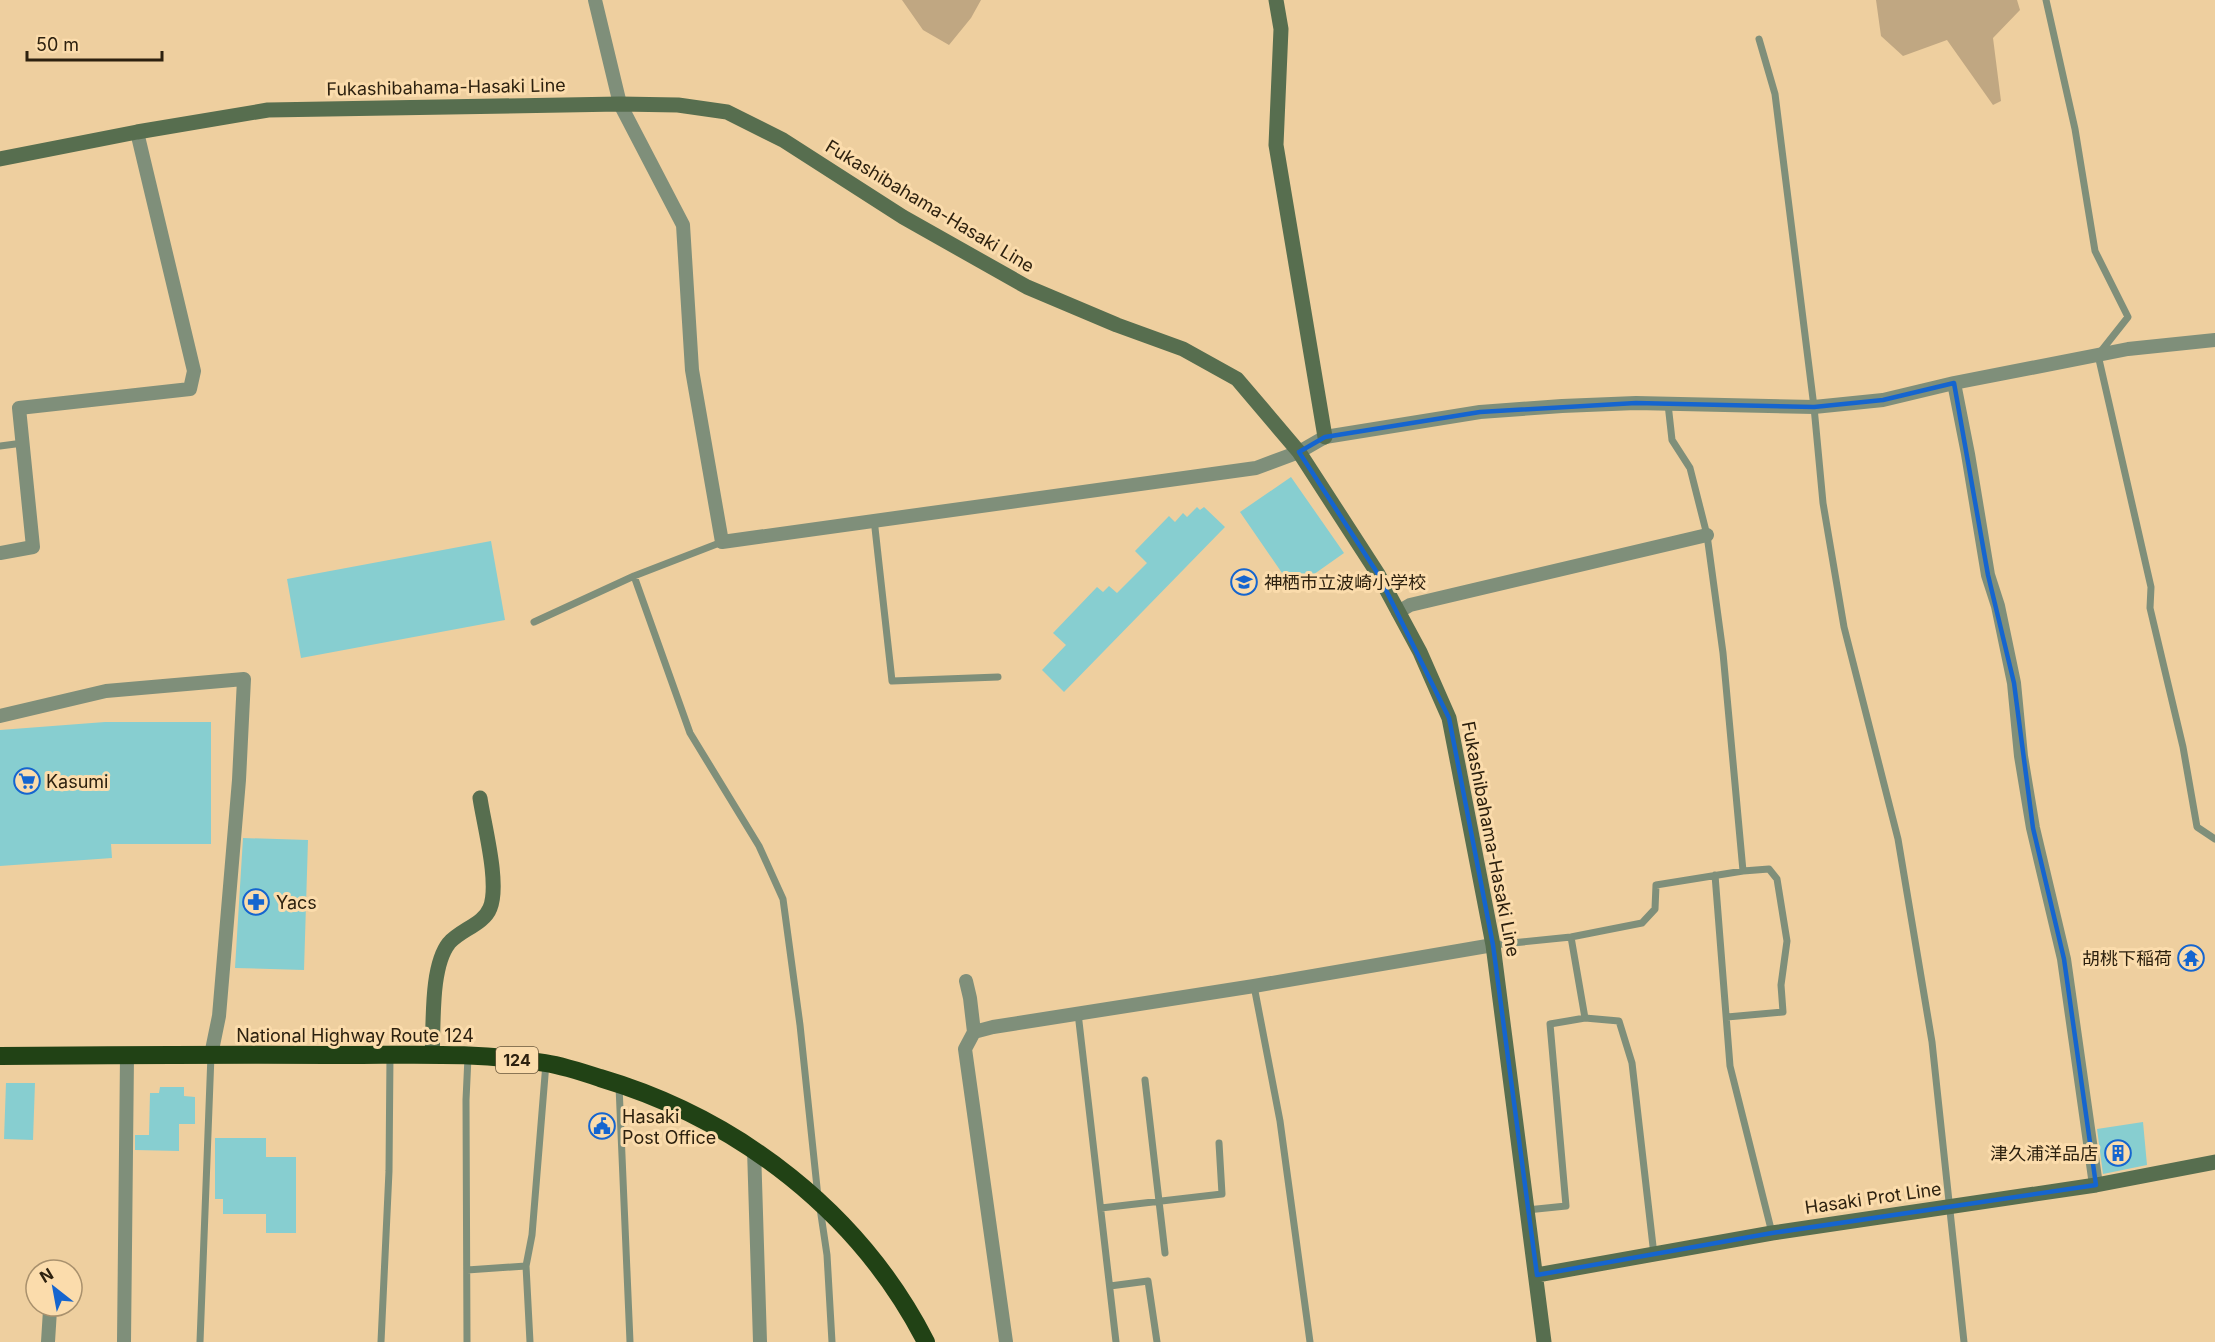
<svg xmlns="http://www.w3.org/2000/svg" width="2215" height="1342" font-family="Inter,'Noto Sans JP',sans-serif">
<rect width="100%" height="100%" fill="#eecf9f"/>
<path fill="#c0a782" d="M902,0h79l-10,18 -22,27 -26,-15z
M1876,0h141l3,10 -27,28 8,63 -8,4 -46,-65 -44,16 -22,-20z"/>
<path fill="#87ced0" d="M1291,477l53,76 -51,36 -53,-77z
M1197,507l3,3 4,-3 21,20 -161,165 -22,-22 24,-25 -13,-12 44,-46 6,5 6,-6 8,7 30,-30 -12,-12 34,-35 6,6 8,-9 4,4z
M491,541l14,79 -204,38 -14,-79z
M105,722h106v122h-100l1,14 -112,8v-136z
M243,838l65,2 -4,130 -69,-2z
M6,1083h29l-2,57 -29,-1z
M160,1087h24v9l11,1v27h-16v27l-44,-1v-15h14l1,-42h9z
M2143,1122l4,43 -44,9 -6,-45z
M215,1138h51v19h30v76h-30v-19h-43v-15h-8z"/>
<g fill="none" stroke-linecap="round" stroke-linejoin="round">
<path stroke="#7f8f7a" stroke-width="7" d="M2046,0l29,129 20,122 33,66 -30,38 53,232 -1,21 33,139 14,80 18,12
M1759,39l16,55 39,313 9,96 21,124 54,212 34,203 32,300
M1668,404l4,36 18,28 17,67 16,118 20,218
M0,446l23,-3
M874,519l18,162 106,-4
M634,576l56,157 69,113 24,53 17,126 18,172
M534,622l100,-46 88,-34
M1715,875l15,191 42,167
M1571,937l14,81
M1493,945l78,-8 71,-14 13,-14 1,-24 87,-14 26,-2 8,10 10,62 -6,44 2,27 -56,5
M1254,986l26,135 30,221
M1078,1013l38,329
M1145,1080l20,173
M619,1086l11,256
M820,1208l7,47 5,87
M1101,1208l121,-14 -3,-51
M1527,1210l39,-4 -16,-182 35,-6 34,3 13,42 22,192
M467,1270l59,-4
M1110,1286l38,-5 9,61
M200,1342l11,-287
M381,1342l8,-171 1,-116
M467,1342l-1,-242 2,-43
M530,1342l-4,-76 6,-31 14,-172"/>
<path stroke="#7f8f7a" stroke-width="14" d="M595,0l25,104 63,121 9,145 30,172 534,-74 43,-16 26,-15 155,-25 82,-6 74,-3 178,4 69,-7 71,-17 174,-34 87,-9
M1954,383l14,71 20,121 10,31 16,77 7,73 12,72 31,131 32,226
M0,553l33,-6 -14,-139 171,-19 4,-18 -57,-239
M1398,612l12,-7 297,-70
M0,716l106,-25 138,-12 -5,101 -20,236 -8,39
M966,981l4,17 4,34 -9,17 41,293
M974,1032l19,-5 261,-41 239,-41
M754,1149l6,193
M48,1342l2,-32
M124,1342l3,-286"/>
<path stroke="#576e4f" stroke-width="15" d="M1276,0l5,29 -5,116 49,292
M0,159l137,-27 131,-22 352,-6 58,1 49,7 56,28 120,77 124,70 90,38 66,24 54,30 62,73 79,122 42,78 29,66 44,227 51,397
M432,1055c2,-30 -2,-88 17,-112 11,-13 35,-19 41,-35 10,-24 -6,-83 -10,-110
M1537,1275l235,-42 324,-48 119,-23"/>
<path stroke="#214215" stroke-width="18" d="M0,1056c116,-1 232,-2 348,-1 65,0 132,-3 197,8 19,3 37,9 55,15 139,41 260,135 326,264"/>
</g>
<path fill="none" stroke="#1565cf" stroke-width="4.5" stroke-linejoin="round" d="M1954,383l34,192 26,108 19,145 31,131 32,226 -324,48 -235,42 -44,-330 -44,-227 -71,-144 -79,-122 26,-15 155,-25 156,-9 178,4 69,-7z"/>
<defs>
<g id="school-ring" transform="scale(1.35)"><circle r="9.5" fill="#fbdcac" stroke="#1565cf" stroke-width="1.5"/><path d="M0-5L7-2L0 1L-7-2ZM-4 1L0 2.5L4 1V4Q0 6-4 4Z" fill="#1565cf"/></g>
<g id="supermarket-ring" transform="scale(1.35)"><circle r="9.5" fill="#fbdcac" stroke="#1565cf" stroke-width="1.5"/><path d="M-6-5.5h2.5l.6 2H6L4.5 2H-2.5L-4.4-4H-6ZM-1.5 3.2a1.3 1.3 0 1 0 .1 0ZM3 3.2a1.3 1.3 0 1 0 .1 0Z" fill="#1565cf"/></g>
<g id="pharmacy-ring" transform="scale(1.35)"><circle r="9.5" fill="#fbdcac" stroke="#1565cf" stroke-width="1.5"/><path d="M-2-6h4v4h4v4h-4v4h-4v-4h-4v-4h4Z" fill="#1565cf"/></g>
<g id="temple-ring" transform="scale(1.35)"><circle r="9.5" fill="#fbdcac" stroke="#1565cf" stroke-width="1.5"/><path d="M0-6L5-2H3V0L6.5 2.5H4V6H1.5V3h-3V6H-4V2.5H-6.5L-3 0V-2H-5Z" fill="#1565cf"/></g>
<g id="civic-ring" transform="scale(1.35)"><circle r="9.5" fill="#fbdcac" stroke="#1565cf" stroke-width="1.5"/><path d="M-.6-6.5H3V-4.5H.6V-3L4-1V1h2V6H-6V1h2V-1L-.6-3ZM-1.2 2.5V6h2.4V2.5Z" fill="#1565cf"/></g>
<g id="building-ring" transform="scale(1.35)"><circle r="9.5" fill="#fbdcac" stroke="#1565cf" stroke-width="1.5"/><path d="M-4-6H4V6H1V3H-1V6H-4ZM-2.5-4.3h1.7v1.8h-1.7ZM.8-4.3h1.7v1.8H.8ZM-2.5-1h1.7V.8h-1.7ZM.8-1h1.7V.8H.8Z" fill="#1565cf"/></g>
</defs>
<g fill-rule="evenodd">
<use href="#school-ring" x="1244" y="582"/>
<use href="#supermarket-ring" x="27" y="781"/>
<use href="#pharmacy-ring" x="256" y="902"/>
<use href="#temple-ring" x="2191" y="958"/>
<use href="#civic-ring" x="602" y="1126"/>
<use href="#building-ring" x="2118" y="1153"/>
</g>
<g text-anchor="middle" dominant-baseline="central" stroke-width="6" stroke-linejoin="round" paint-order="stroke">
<rect fill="#fbdcac" stroke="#6b593e" stroke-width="1.5" x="496" y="1047" width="42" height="26" rx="4.5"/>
<g font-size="16" font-weight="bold" fill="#2d210f">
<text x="517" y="1060">124</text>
</g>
<g font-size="18" fill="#2d210f" stroke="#fbdcac">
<text transform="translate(446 87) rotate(-1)">Fukashibahama-Hasaki Line</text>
<text transform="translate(930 206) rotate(31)">Fukashibahama-Hasaki Line</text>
<text transform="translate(1491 839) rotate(79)">Fukashibahama-Hasaki Line</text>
<text x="355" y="1035">National Highway Route 124</text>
<text transform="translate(1873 1198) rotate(-8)">Hasaki Prot Line</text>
</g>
<g font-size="18" fill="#2d210f" stroke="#fbdcac" text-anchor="start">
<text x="1264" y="582">神栖市立波崎小学校</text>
<text x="46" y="781">Kasumi</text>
<text x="276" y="902">Yacs</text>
<text x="2172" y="958" text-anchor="end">胡桃下稲荷</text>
<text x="622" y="1116">Hasaki<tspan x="622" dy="21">Post Office</tspan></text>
<text x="2098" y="1153" text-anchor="end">津久浦洋品店</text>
</g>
</g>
<g transform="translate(54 1288) rotate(329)"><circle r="28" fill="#fbdcac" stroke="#a9916d" stroke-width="1.5"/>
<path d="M0-4.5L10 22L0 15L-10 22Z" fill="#1565cf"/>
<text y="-9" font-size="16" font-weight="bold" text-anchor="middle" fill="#2d210f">N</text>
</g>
<path d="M27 51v9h135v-9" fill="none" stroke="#2d210f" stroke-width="3"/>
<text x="36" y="51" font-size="18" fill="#2d210f" stroke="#fbdcac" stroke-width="4.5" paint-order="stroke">50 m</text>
</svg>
